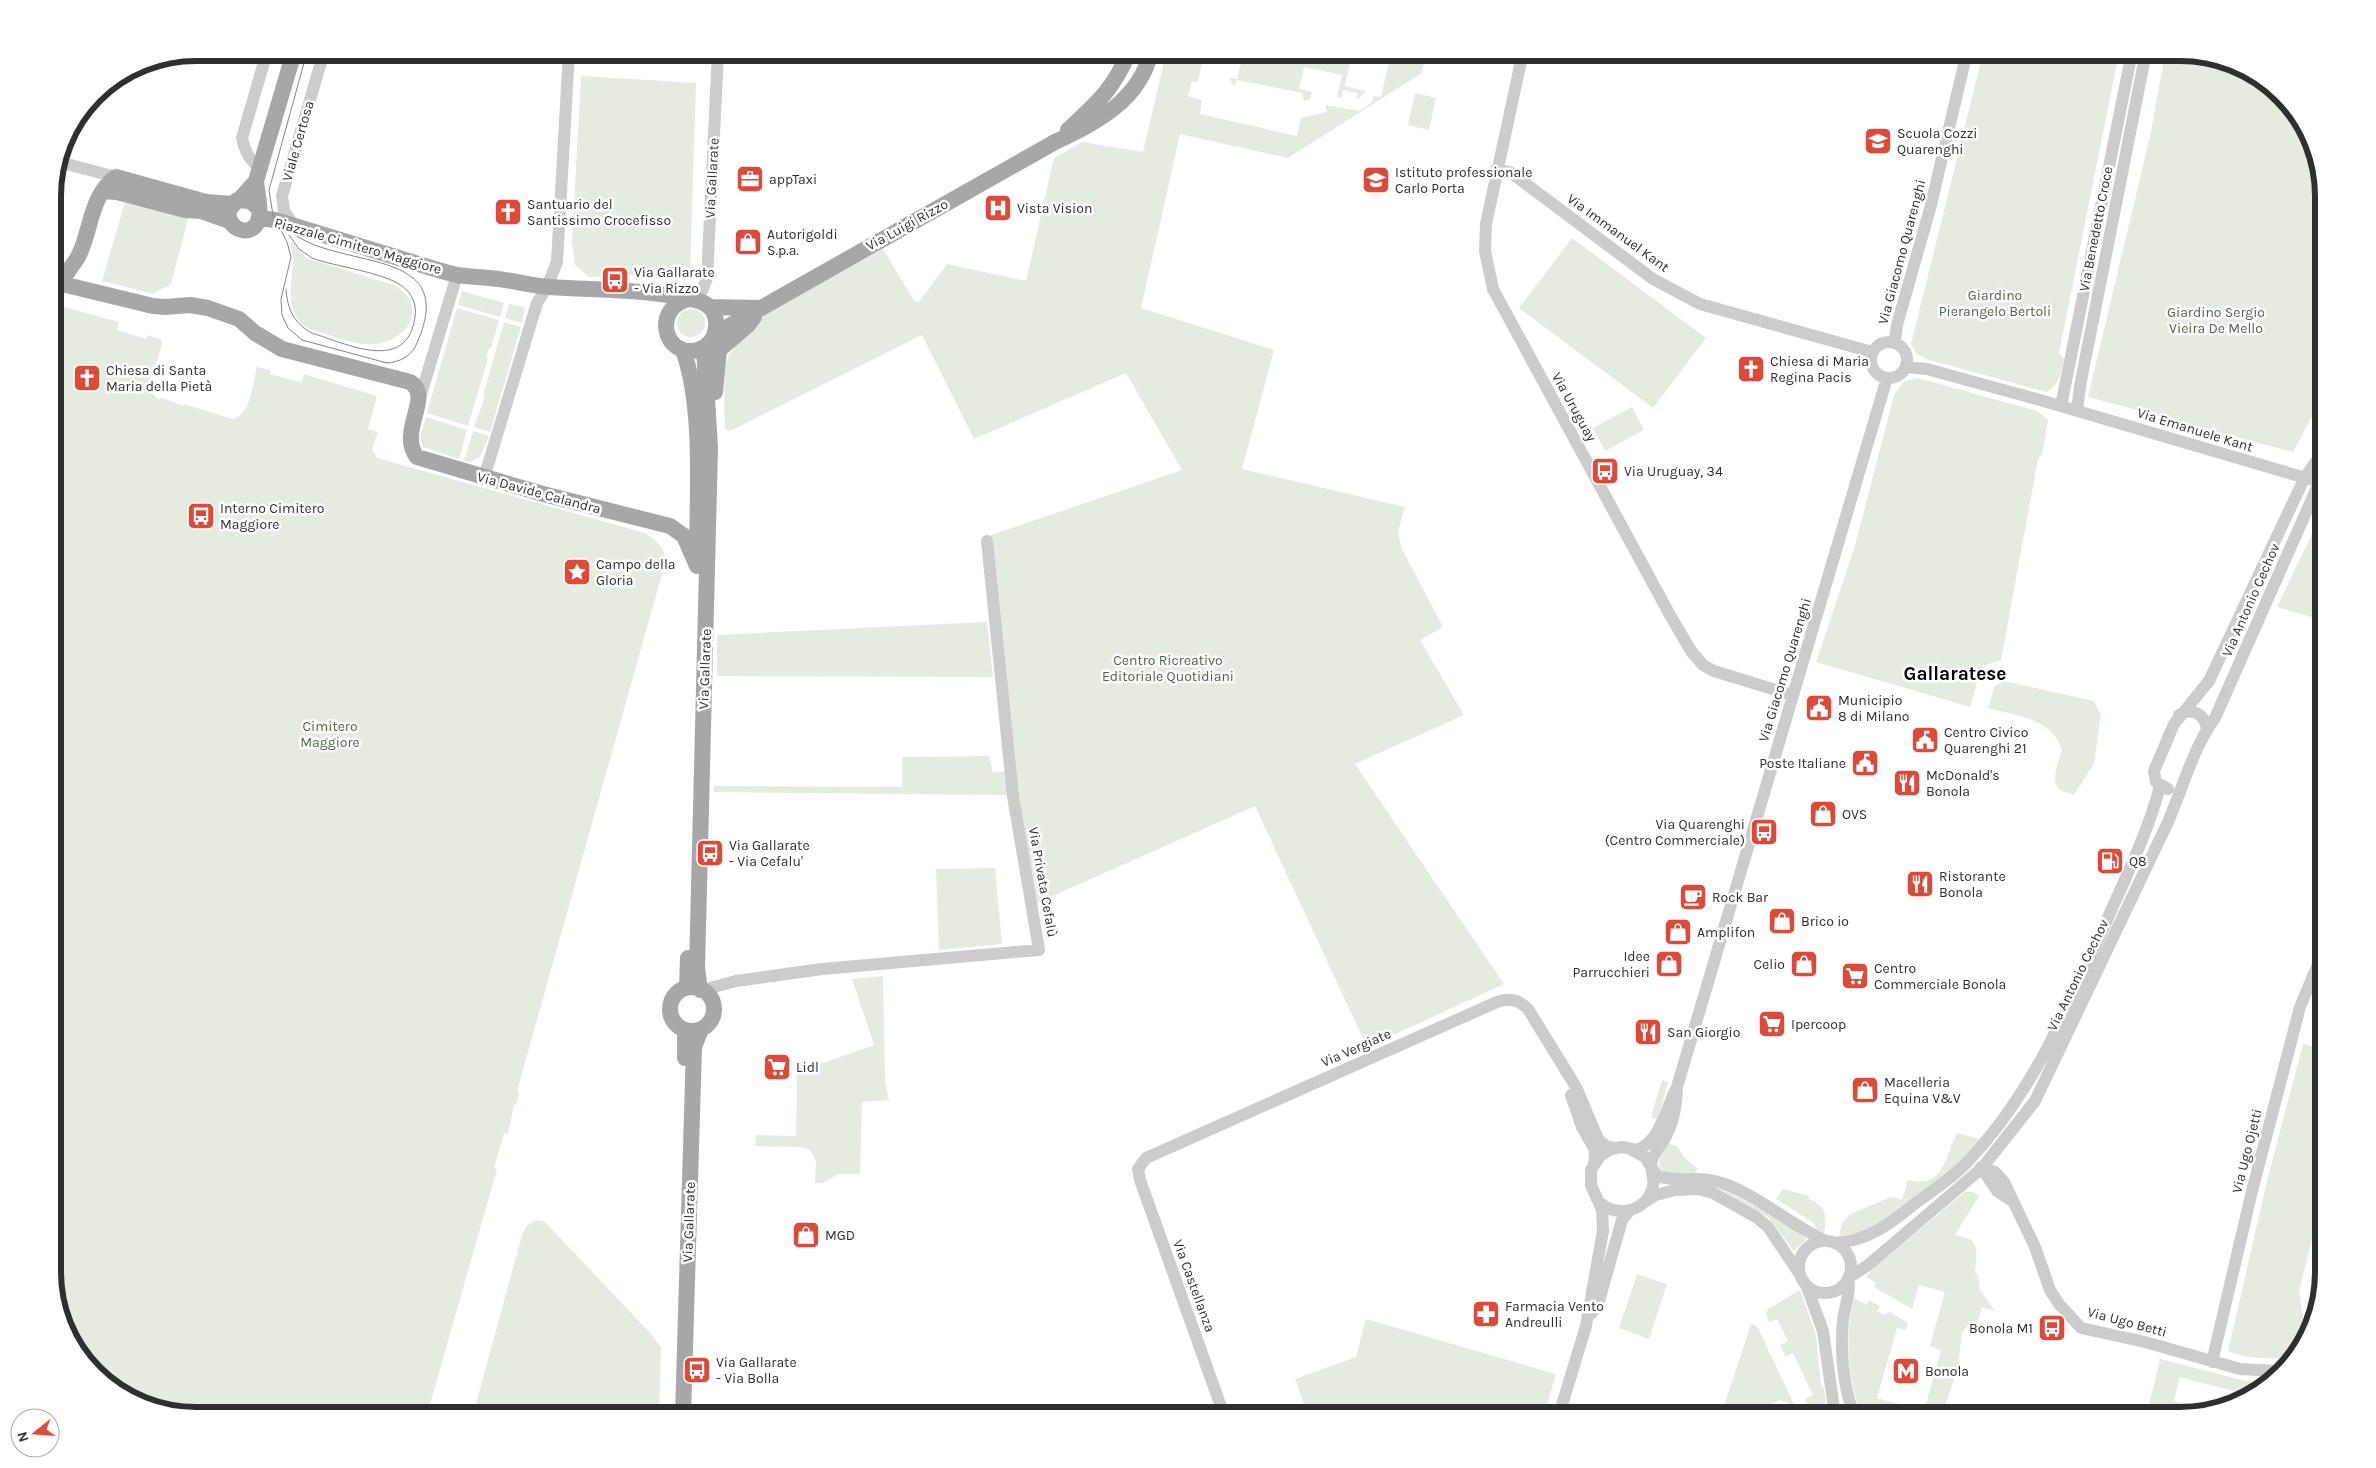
<svg xmlns="http://www.w3.org/2000/svg" width="2376" height="1468" font-family="Karla,sans-serif">
<rect width="100%" height="100%" fill="#fff"/>
<path fill="#e3ecde" d="M1166,53h38l-6,29 -6,-1 -4,15 14,4 -2,14 97,22 4,-18 26,-6 -2,-7 35,6 12,-9 1,-6 8,1 10,-44h35l-4,20 -134,85 -108,-24 -39,174 133,42 -32,119 163,38 -7,24 3,16 42,80 -23,13 44,75 -109,49 149,220 -137,63 -112,-241 -218,97 -19,-107 -27,-261 191,-65 -56,-97 -152,66 -52,-104 -192,96 -5,-2c0,-18 -4,-64 6,-77 9,-14 24,-24 34,-38l118,-65 30,50 5,4 29,-39 79,17 28,-123 28,-16 61,10z
M1243,53h109l-7,33 21,5 -9,9v-7l-14,-3 -2,8 -4,-1 5,-22 -38,-8 -5,22 13,3 -2,7 -6,2 -2,-8 -65,-13 -3,7 -5,-10 8,2z
M1983,53h136l-60,300 5,5c-3,13 -4,28 -18,34l-120,-33 -10,-6 -5,-9z
M2165,53h15l72,19 52,52 19,63v209l-30,56 -205,-55 63,-265z
M581,76l115,7 -6,190 -101,4 -14,-12 -3,-23z
M1415,93l21,5 -7,32 -21,-5z
M130,185l63,15 -22,84 -18,10 -51,-13z
M1572,238l134,100 -53,70 -134,-100z
M292,242l14,16 88,27c35,21 15,55 -19,59 -17,2 -33,-5 -49,-10 -11,-3 -23,-6 -29,-16 -15,-25 2,-49 -7,-74z
M462,291l42,12 -4,14 -42,-12z
M53,304l66,18 -2,8 29,9 2,-4 14,5c1,18 -24,45 -4,59l5,-1 20,8 1,-2 49,15c18,-5 20,-36 24,-52l13,3v4l31,8 3,-8 73,22 -9,33 10,3 -6,17 5,9 268,75c28,18 21,29 13,55l-141,503 2,1 -3,13h-2l-6,29 -4,-1 -10,35 3,1 -70,246h-231l-72,-19 -52,-52 -19,-63z
M509,304l16,3 -3,16 -17,-5z
M457,308l42,12 -8,28h-2l-3,10 2,1 -20,67 -41,-13z
M677 323a14 14 0 1 1 28 0a14 14 0 1 1-28 0Z
M504,322l17,5 -31,105 -16,-5 11,-30 -2,-1z
M1918,378l119,33 11,9 -6,35 -4,4 -37,201 -19,6 -12,41 -154,-45 39,-116 39,-151 10,-14z
M1632,407l12,23 -39,21 -12,-23z
M426,417l41,13 -8,29 -36,-12 -3,-11z
M473,431l16,5 -9,21 -10,5 -6,-1z
M2323,511v93l-5,15 -41,-12z
M987,622l6,55 -276,-1v-41z
M2004,681l90,20 7,14 -7,49 -20,31c-4,-2 -12,-3 -15,-6 -9,-7 0,-30 3,-39 -10,-32 -46,-34 -74,-42l7,-22z
M989,756l4,16 13,-1 2,24 -294,-3v-6l188,1v-30z
M995,868l7,76 -63,6 -3,-81z
M883,976l2,105 4,19 -27,2 -2,72h-22l-15,9h-8l1,-22 -6,-11 -8,-3 -47,-1 1,-11 40,1 1,-64 77,-27 -22,-66z
M2303,1044l20,5v188l-10,-2 -14,56 7,46 -2,7 -14,14c-19,1 -44,1 -62,-7l40,-174z
M1662,1080l6,2 -10,38 -7,-3z
M1957,1133l22,6c-15,23 -81,75 -107,88 -10,5 -21,8 -33,9l3,-13 8,-9 41,-17 11,3 6,-20c37,9 37,-25 49,-47z
M1668,1144l9,2 7,11 14,12 -5,5 -30,-2c-9,-8 0,-19 5,-28z
M1709,1183c18,8 89,43 97,57l-12,11 -25,-33z
M1783,1189l26,7v3c16,6 19,18 15,34l-8,-4 -2,-6 -38,-24z
M1965,1192h8l6,4 -24,39c26,4 22,15 20,38h3l2,17 15,21 -13,-4 -5,17 -7,-2 -8,11 -4,35 -16,47h-81c-13,-38 -17,-78 -7,-117l12,7 3,-5 11,6 -3,5 7,4 6,-3 18,11 -2,7 -9,-2 -20,70 47,13 17,-61 -11,-4 15,-54 -26,-7 -7,24 -38,-22 2,-4 -10,-6 10,-11z
M536,1220l8,1 107,113 10,14 -2,67h-186l49,-180 6,-10z
M1637,1274l30,10 -18,55 -30,-11z
M1800,1290l16,45 5,51h2l3,15 -2,4 -8,3 -7,-1 -4,-8 8,-4 -20,-42 -7,4 -6,-12 8,-4 -11,-22 -8,3 -3,-8 2,-5z
M1366,1319l190,55 -12,41h-220l-17,-3 -12,-33 61,-22z
M1751,1324l6,2 41,87v2l-7,-11 -11,-4 -13,6 -4,9h-42z
M2160,1359l86,22 19,2 -13,13 -72,-19 -6,24 30,8 -21,6 -34,-10z"/>
<g fill="none" stroke-linecap="round" stroke-linejoin="round">
<path stroke="#ccc" stroke-width="12" d="M1523,52l-37,172 -1,27 8,38 177,326 21,36 12,14 11,6 78,24
M59,162l57,15
M260,168c-11,-8 -15,-17 -18,-30l25,-86
M1496,169l14,3 143,107 47,25 172,48
M295,227l-11,-16 -2,-15 42,-144
M696,300l6,-9 5,-13 11,-226
M1871 360a18 18 0 1 1 36 0a18 18 0 1 1-36 0Z
M1895,342l2,-17 34,-120 36,-153
M1906,367l21,2 113,31 283,83
M419,401l38,-126
M2061,406l71,-354
M2077,411l3,-25 66,-334
M484,478l53,-175 10,-16 10,-25 12,-210
M2179,715c13,-8 26,-1 28,14
M2168,789l-12,-7 -2,-11 20,-47 35,-43 95,-202 19,-28
M703,990l33,-9 86,-12 217,-19 -26,-154 -26,-255
M1571,1095l11,32 12,21 1,7 -1,9
M1630,1149l15,8 12,19c19,7 44,-1 65,7 38,13 68,42 104,58
M1981,1167l16,24 15,10
M1982,1168l13,4 9,10 31,65 15,43 9,14 22,24 64,14 95,27 37,2
M1598,1201c18,18 49,11 55,-15 2,-8 -4,-18 -1,-26 2,-7 8,-13 12,-20 9,-15 12,-30 13,-48
M1643,1203l13,-8 19,-5 23,-1 15,4 43,24 12,10 31,46
M1799 1267a26 26 0 1 1 52 0a26 26 0 1 1-52 0Z
M1834,1243c34,-1 58,-21 83,-41 18,-13 38,-26 53,-43 64,-68 100,-155 137,-239 19,-44 41,-87 53,-134
M1848,1278l19,-12 115,-98 53,-67 133,-279c15,-35 25,-74 47,-104l108,-244
M1848,1278c3,14 -3,27 -5,42 -3,31 0,66 11,95
M1807,1287l16,44 12,84
M1592,1313l7,-12 23,-81 8,-10
M2212,1362l40,-171 48,-184 23,-55
M1224,1415l-84,-235 -2,-11 8,-11 351,-156c12,-4 21,-3 31,7l48,78 22,52 8,7 9,2
M1559,1415l27,-89 17,-95 -1,-21 -11,-25v-15l9,-14 11,-7 11,-2 15,3c23,-8 30,-44 40,-63l210,-709"/>
<path stroke="#a7a7a7" stroke-width="16" d="M1068,130c29,-27 45,-40 61,-78
M256,181c1,11 5,26 3,36 -3,22 -34,15 -30,-7l8,-10 13,1 8,7
M103,191l14,1 68,18 16,1 28,10
M240,199l16,-18 38,-129
M232,204l-26,-2 -90,-25c-27,20 -24,53 -38,80 -6,10 -13,16 -16,27l91,22 12,1 25,-2 18,3 31,11 16,14 27,16 128,33c24,14 -13,50 7,75l126,37 127,32 14,10 13,30
M259,218l16,2c43,13 85,26 127,39 18,5 36,12 55,16 13,2 27,2 41,4 17,2 35,7 52,8 43,3 86,2 128,10 8,1 18,2 26,6 19,10 15,41 -6,47 -34,9 -47,-43 -8,-51
M709,307l50,1
M715,334l340,-192c42,-20 84,-41 96,-90
M683,350c21,58 14,146 14,208
M715,392l4,-42 29,-25 6,-8
M670 1009a22 22 0 1 1 44 0a22 22 0 1 1-44 0Z
M687,988l1,-30
M700,990l-3,-22 13,-520 -6,-100
M685,1058v-28
M683,1415l11,-368 7,-18"/>
<path stroke="#848484" stroke-width="1" d="M282,222c37,54 182,15 135,121 -5,13 -17,19 -30,20l-85,-23 -14,-12 -6,-13 -1,-16 10,-42 -4,-15 -14,-27 -4,-25 38,-138
M286,289c1,19 8,35 26,44 35,11 95,41 103,-16 2,-12 -3,-24 -13,-31 -19,-14 -66,-19 -90,-28l-13,-9 -10,-14"/>
</g>
<defs>
<g id="school-square" transform="scale(1.4375)"><rect x="-9" y="-9" width="18" height="18" rx="4" fill="#de4a39" stroke="#fff"/><path d="M0-5L7-2L0 1L-7-2ZM-4 1L0 2.5L4 1V4Q0 6-4 4Z" fill="#fff"/></g>
<g id="office-square" transform="scale(1.4375)"><rect x="-9" y="-9" width="18" height="18" rx="4" fill="#de4a39" stroke="#fff"/><path d="M-6-3h4V-5.5h4V-3h4V5H-6ZM-1-4.5V-3h2v-1.5ZM-6 0V1H6V0Z" fill="#fff"/></g>
<g id="hospital-square" transform="scale(1.4375)"><rect x="-9" y="-9" width="18" height="18" rx="4" fill="#de4a39" stroke="#fff"/><path d="M-5-5h3v3.5h4V-5h3V5h-3V1.5h-4V5h-3Z" fill="#fff"/></g>
<g id="church-square" transform="scale(1.4375)"><rect x="-9" y="-9" width="18" height="18" rx="4" fill="#de4a39" stroke="#fff"/><path d="M-1.2-6h2.4v3.5h3.3v2.4h-3.3V6h-2.4V-.1h-3.3v-2.4h3.3Z" fill="#fff"/></g>
<g id="shop-square" transform="scale(1.4375)"><rect x="-9" y="-9" width="18" height="18" rx="4" fill="#de4a39" stroke="#fff"/><path d="M-5-2.5h2.3a2.7 3.5 0 0 1 5.4 0H5L5.5 6h-11ZM-1.5-2.5h3a1.5 2.3 0 0 0-3 0Z" fill="#fff"/></g>
<g id="bus-square" transform="scale(1.4375)"><rect x="-9" y="-9" width="18" height="18" rx="4" fill="#de4a39" stroke="#fff"/><path d="M-5-6H5V4H4V6H2V4H-2V6H-4V4H-5ZM-3.5-4V0h7V-4ZM-3.5 1.2v1.5H-2V1.2ZM2 1.2v1.5H3.5V1.2Z" fill="#fff"/></g>
<g id="sight-square" transform="scale(1.4375)"><rect x="-9" y="-9" width="18" height="18" rx="4" fill="#de4a39" stroke="#fff"/><path d="M0-6L1.8-2.2L6-1.7L2.9 1.2L3.7 5.4L0 3.3L-3.7 5.4L-2.9 1.2L-6-1.7L-1.8-2.2Z" fill="#fff"/></g>
<g id="civic-square" transform="scale(1.4375)"><rect x="-9" y="-9" width="18" height="18" rx="4" fill="#de4a39" stroke="#fff"/><path d="M-.6-6.5H3V-4.5H.6V-3L4-1V1h2V6H-6V1h2V-1L-.6-3ZM-1.2 2.5V6h2.4V2.5Z" fill="#fff"/></g>
<g id="restaurant-square" transform="scale(1.4375)"><rect x="-9" y="-9" width="18" height="18" rx="4" fill="#de4a39" stroke="#fff"/><path d="M-5-6h1v4h1v-4h1v4h1v-4h1v5L-1.5 .5V6h-2V.5L-5-1ZM5-6V6H3V1.5H1.5Q1.5-4 5-6Z" fill="#fff"/></g>
<g id="fuel-square" transform="scale(1.4375)"><rect x="-9" y="-9" width="18" height="18" rx="4" fill="#de4a39" stroke="#fff"/><path d="M-5.5-6h7V0h2V4h1.3V-2.5L3-4.5l.8-.8L6-3V5H2.5V1h-1V6h-7ZM-4.2-4.7v3.2H.2V-4.7Z" fill="#fff"/></g>
<g id="cafe-square" transform="scale(1.4375)"><rect x="-9" y="-9" width="18" height="18" rx="4" fill="#de4a39" stroke="#fff"/><path d="M-5.5-4.5H6V0H3Q3 3.5 0 3.5H-2.5Q-5.5 3.5-5.5 0ZM3-3.2v2h1.7v-2ZM-6 4.5H4V6H-6Z" fill="#fff"/></g>
<g id="supermarket-square" transform="scale(1.4375)"><rect x="-9" y="-9" width="18" height="18" rx="4" fill="#de4a39" stroke="#fff"/><path d="M-6-5.5h2.5l.6 2H6L4.5 2H-2.5L-4.4-4H-6ZM-1.5 3.2a1.3 1.3 0 1 0 .1 0ZM3 3.2a1.3 1.3 0 1 0 .1 0Z" fill="#fff"/></g>
<g id="pharmacy-square" transform="scale(1.4375)"><rect x="-9" y="-9" width="18" height="18" rx="4" fill="#de4a39" stroke="#fff"/><path d="M-2-6h4v4h4v4h-4v4h-4v-4h-4v-4h4Z" fill="#fff"/></g>
<g id="metro-square" transform="scale(1.4375)"><rect x="-9" y="-9" width="18" height="18" rx="4" fill="#de4a39" stroke="#fff"/><path d="M-5.5 5V-5H-3L0 0L3-5H5.5V5H3V-.5L0 4L-3-.5V5Z" fill="#fff"/></g>
</defs>
<g fill-rule="evenodd">
<use href="#school-square" x="1878" y="141"/>
<use href="#office-square" x="750" y="179"/>
<use href="#school-square" x="1376" y="180"/>
<use href="#hospital-square" x="998" y="208"/>
<use href="#church-square" x="508" y="212"/>
<use href="#shop-square" x="748" y="242"/>
<use href="#bus-square" x="615" y="280"/>
<use href="#church-square" x="1751" y="369"/>
<use href="#church-square" x="87" y="378"/>
<use href="#bus-square" x="1605" y="471"/>
<use href="#bus-square" x="201" y="516"/>
<use href="#sight-square" x="577" y="572"/>
<use href="#civic-square" x="1819" y="708"/>
<use href="#civic-square" x="1925" y="740"/>
<use href="#civic-square" x="1865" y="763"/>
<use href="#restaurant-square" x="1907" y="783"/>
<use href="#shop-square" x="1823" y="814"/>
<use href="#bus-square" x="1764" y="832"/>
<use href="#bus-square" x="710" y="853"/>
<use href="#fuel-square" x="2110" y="861"/>
<use href="#restaurant-square" x="1920" y="884"/>
<use href="#cafe-square" x="1693" y="897"/>
<use href="#shop-square" x="1782" y="921"/>
<use href="#shop-square" x="1678" y="932"/>
<use href="#shop-square" x="1669" y="964"/>
<use href="#shop-square" x="1804" y="964"/>
<use href="#supermarket-square" x="1855" y="976"/>
<use href="#supermarket-square" x="1772" y="1024"/>
<use href="#restaurant-square" x="1648" y="1032"/>
<use href="#supermarket-square" x="777" y="1067"/>
<use href="#shop-square" x="1865" y="1090"/>
<use href="#shop-square" x="806" y="1235"/>
<use href="#pharmacy-square" x="1486" y="1314"/>
<use href="#bus-square" x="2052" y="1328"/>
<use href="#bus-square" x="697" y="1370"/>
<use href="#metro-square" x="1906" y="1371"/>
</g>
<g text-anchor="middle" dominant-baseline="central" stroke-width="5" stroke-linejoin="round" paint-order="stroke">
<g font-size="14" fill="#2f2f2f" stroke="#fff" text-anchor="start">
<text x="1897" y="133">Scuola Cozzi<tspan x="1897" dy="16">Quarenghi</tspan></text>
<text x="1395" y="172">Istituto professionale<tspan x="1395" dy="16">Carlo Porta</tspan></text>
<text x="769" y="179">appTaxi</text>
<text x="527" y="204">Santuario del<tspan x="527" dy="16">Santissimo Crocefisso</tspan></text>
<text x="1017" y="208">Vista Vision</text>
<text x="767" y="234">Autorigoldi<tspan x="767" dy="16">S.p.a.</tspan></text>
<text x="634" y="272">Via Gallarate<tspan x="634" dy="16">- Via Rizzo</tspan></text>
<text x="1770" y="361">Chiesa di Maria<tspan x="1770" dy="16">Regina Pacis</tspan></text>
<text x="106" y="370">Chiesa di Santa<tspan x="106" dy="16">Maria della Pietà</tspan></text>
<text x="1624" y="471">Via Uruguay, 34</text>
<text x="220" y="508">Interno Cimitero<tspan x="220" dy="16">Maggiore</tspan></text>
<text x="596" y="564">Campo della<tspan x="596" dy="16">Gloria</tspan></text>
<text x="1838" y="700">Municipio<tspan x="1838" dy="16">8 di Milano</tspan></text>
<text x="1944" y="732">Centro Civico<tspan x="1944" dy="16">Quarenghi 21</tspan></text>
<text x="1846" y="763" text-anchor="end">Poste Italiane</text>
<text x="1926" y="775">McDonald's<tspan x="1926" dy="16">Bonola</tspan></text>
<text x="1842" y="814">OVS</text>
<text x="1745" y="824" text-anchor="end">Via Quarenghi<tspan x="1745" dy="16">(Centro Commerciale)</tspan></text>
<text x="729" y="845">Via Gallarate<tspan x="729" dy="16">- Via Cefalu'</tspan></text>
<text x="2129" y="861">Q8</text>
<text x="1939" y="876">Ristorante<tspan x="1939" dy="16">Bonola</tspan></text>
<text x="1712" y="897">Rock Bar</text>
<text x="1801" y="921">Brico io</text>
<text x="1697" y="932">Amplifon</text>
<text x="1650" y="956" text-anchor="end">Idee<tspan x="1650" dy="16">Parrucchieri</tspan></text>
<text x="1785" y="964" text-anchor="end">Celio</text>
<text x="1874" y="968">Centro<tspan x="1874" dy="16">Commerciale Bonola</tspan></text>
<text x="1791" y="1024">Ipercoop</text>
<text x="1667" y="1032">San Giorgio</text>
<text x="796" y="1067">Lidl</text>
<text x="1884" y="1082">Macelleria<tspan x="1884" dy="16">Equina V&amp;V</tspan></text>
<text x="825" y="1235">MGD</text>
<text x="1505" y="1306">Farmacia Vento<tspan x="1505" dy="16">Andreulli</tspan></text>
<text x="2033" y="1328" text-anchor="end">Bonola M1</text>
<text x="716" y="1362">Via Gallarate<tspan x="716" dy="16">- Via Bolla</tspan></text>
<text x="1925" y="1371">Bonola</text>
</g>
<g font-size="14" fill="#2f2f2f" stroke="#fff">
<text transform="translate(298 141) rotate(-74)">Viale Certosa</text>
<text transform="translate(712 178) rotate(-87)">Via Gallarate</text>
<text transform="translate(907 225) rotate(-29)">Via Luigi Rizzo</text>
<text transform="translate(2096 229) rotate(-79)">Via Benedetto Croce</text>
<text transform="translate(1618 233) rotate(36)">Via Immanuel Kant</text>
<text transform="translate(358 246) rotate(16)">Piazzale Cimitero Maggiore</text>
<text transform="translate(1902 252) rotate(-75)">Via Giacomo Quarenghi</text>
<text transform="translate(1574 407) rotate(61)">Via Uruguay</text>
<text transform="translate(2195 430) rotate(17)">Via Emanuele Kant</text>
<text transform="translate(539 493) rotate(15)">Via Davide Calandra</text>
<text transform="translate(2251 600) rotate(-66)">Via Antonio Cechov</text>
<text transform="translate(705 669) rotate(-88)">Via Gallarate</text>
<text transform="translate(1785 670) rotate(-73)">Via Giacomo Quarenghi</text>
<text transform="translate(1043 882) rotate(80)">Via Privata Cefalù</text>
<text transform="translate(2078 975) rotate(-64)">Via Antonio Cechov</text>
<text transform="translate(1356 1048) rotate(-24)">Via Vergiate</text>
<text transform="translate(2247 1151) rotate(-76)">Via Ugo Ojetti</text>
<text transform="translate(689 1222) rotate(-88)">Via Gallarate</text>
<text transform="translate(1194 1286) rotate(70)">Via Castellanza</text>
<text transform="translate(2127 1322) rotate(15)">Via Ugo Betti</text>
</g>
<g font-size="14" fill="#4b693e" stroke="#fff">
<text x="1995" y="295">Giardino<tspan x="1995" dy="16">Pierangelo Bertoli</tspan></text>
<text x="2216" y="312">Giardino Sergio<tspan x="2216" dy="16">Vieira De Mello</tspan></text>
<text x="1168" y="660">Centro Ricreativo<tspan x="1168" dy="16">Editoriale Quotidiani</tspan></text>
<text x="330" y="726">Cimitero<tspan x="330" dy="16">Maggiore</tspan></text>
</g>
<g font-size="19" font-weight="bold" fill="#000" stroke="#fff">
<text x="1955" y="674">Gallaratese</text>
</g>
</g>
<path d="M0 0H2376V1468H0ZM196 61H2180A135 135 0 0 1 2315 196V1272A135 135 0 0 1 2180 1407H196A135 135 0 0 1 61 1272V196A135 135 0 0 1 196 61Z" fill="#fff" fill-rule="evenodd"/>
<path fill="none" stroke="#2f2f2f" stroke-width="6" d="M196 61H2180A135 135 0 0 1 2315 196V1272A135 135 0 0 1 2180 1407H196A135 135 0 0 1 61 1272V196A135 135 0 0 1 196 61Z"/>
<g transform="translate(35 1433) rotate(253)"><circle r="24" fill="#ffffff" stroke="#acacac"/>
<path d="M0-4L9 19L0 12L-9 19Z" fill="#de4a39"/>
<text y="-8" font-size="14" font-weight="bold" text-anchor="middle" fill="#2f2f2f">N</text>
</g>
</svg>
